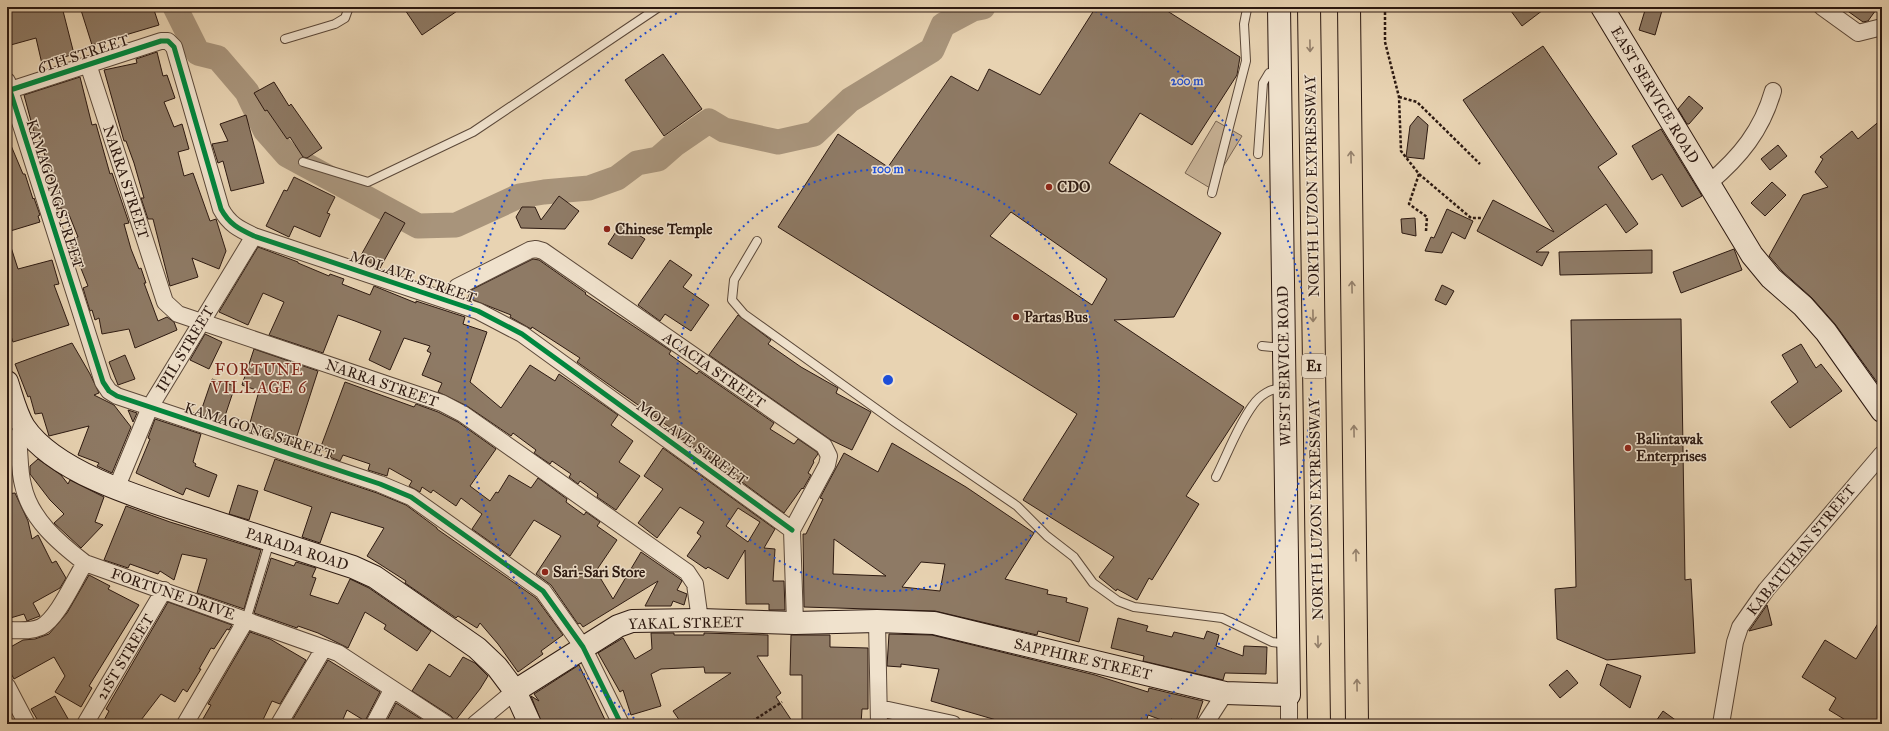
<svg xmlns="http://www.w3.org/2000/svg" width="1889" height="731" font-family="'IM FELL Great Primer',serif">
<rect width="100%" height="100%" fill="#e8d3b2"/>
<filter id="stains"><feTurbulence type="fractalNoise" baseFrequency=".005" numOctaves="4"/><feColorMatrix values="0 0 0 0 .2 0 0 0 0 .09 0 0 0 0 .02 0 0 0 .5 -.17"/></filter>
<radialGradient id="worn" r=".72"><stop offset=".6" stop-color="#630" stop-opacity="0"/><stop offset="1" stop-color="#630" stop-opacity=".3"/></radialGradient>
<path fill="#c8b397" stroke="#7a6654" d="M1216,121l26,15 -32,52 -25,-15z"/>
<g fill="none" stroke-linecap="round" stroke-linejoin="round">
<path stroke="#a8947b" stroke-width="25" d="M175,7l23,46 20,5 29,34 18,38 22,25 131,71 38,-1 63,-29 25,-4 45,-4 28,-10 20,-15 21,-4 16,-14 35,-24 15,9 54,12 36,-8 36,-34 82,-50 11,-25 30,-16 10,-2"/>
</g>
<path fill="#8e7a65" stroke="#2c1911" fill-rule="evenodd" d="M7,7h55l12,47 -32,10 -6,-26 -29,8z
M80,7h73l6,18 -67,20z
M403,7h60l-41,28z
M1096,7h65l79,50 -3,18 -45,70 -52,-32 -31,50 112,70 -47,84 -60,3 130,87 -58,89 13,8 -47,76 -3,-2 -12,22 -20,-11 -1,2 -17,-14 15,-20 -91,-57 54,-86 -299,-187 60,-93 50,33 63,-91 27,15 11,-22 51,26zM1011,212l96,67 -15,26 -102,-69z
M1508,7h39l-25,19z
M1646,7h17l-8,28 -16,-5z
M1842,7h36l-10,14 -5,1z
M1543,46l74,108 -19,13 40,57 -12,9 -20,-29 -70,48h13l-7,14 -65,-35 16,-31 61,32 -91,-132z
M157,52l6,24 4,-1 8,23 -11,4 10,25 8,-3 7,25 -11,3 6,24 9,-3 17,48 6,-2 10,32 -7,18 -27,-11 6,19 -28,9 -17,-67h-5l-7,-21h3l-10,-35 -8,-22h-2l-20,-71 33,-7 -1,-4z
M663,54l39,55 -38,27 -39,-56z
M80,77l12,48 4,-1 14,50 2,-1 17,50 -5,1 7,25 8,20 2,-1 5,15h-2l14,38 9,-4 7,5 3,8 -42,18 -6,-19 -27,5 -3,-16 -4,2 -3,-10 -2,1 -7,-23 5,-2 -10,-25 -3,1 -7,-22 10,-3 -10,-25 -5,1 -2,-5 -3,1 -6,-17h3l-16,-57 -4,1 -11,-41z
M274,82l15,24 2,-2 31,44 -15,10 -4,-1 -13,-20 -3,2 -20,-29 -2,1 -11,-18z
M1689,96l14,12 -14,16h-2l-9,-15z
M246,115l18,68 -33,8 -8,-30 -5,2 -6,-19 16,-3 -8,-17z
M1418,116l10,9 -4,34 -18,-2 4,-31z
M1882,119v270l-47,-65 -23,-26 -30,-27 -13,-15 34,-61 25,-8 -13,-15 8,-13 -3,-2 32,-26 6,8z
M1661,129l41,67 -20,11 -20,-33 -10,6 -20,-34z
M7,136l16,38h2l8,25 1,-1 6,17 -2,1 2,6 -33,10z
M1778,145l9,11 -17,14 -9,-11z
M294,177l41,20 -8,16 3,1 -10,23 -26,-11 -5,11 -23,-11 18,-36 3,1z
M1772,182l14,13 -21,21 -14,-13z
M559,196l20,15 -14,18 -44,-1 -5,-11 6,-10h13l6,13z
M1447,209l26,12 -8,18 -13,-7 -10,21 -17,-2 6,-14 3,1z
M385,212l20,11 -25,45 -20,-11z
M1415,218l1,18 -14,-3 -1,-14z
M621,224l24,15 -13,20 -24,-15z
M7,241h2l9,28 34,-9 7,24 -5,1 15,40 -56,17 -6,-18z
M258,247l40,15v1l31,13 1,-2 14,5 -2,5 28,11 4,-9 42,17v-2l49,16 -2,7 24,8 -17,50 31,26 29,-43 25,16 4,-7 59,41 -7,10 22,16 -14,21 21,14 -24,34 -19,-13 1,-3 -18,-13 -2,3 -9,-7 2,-3 -19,-13 -2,3 -16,-11 2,-3 -23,-17 -2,3 -44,-30 -29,-14 4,-9 -20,-8 9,-22 -4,-2 3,-5 -26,-8 -14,32 -21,-10 12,-29 -26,-10 -17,-6 -15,38 -54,-18 15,-33 -21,-9 -15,32 -29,-13z
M1734,249l8,21 -61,23 -8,-21z
M1652,250v23l-92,2 -1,-23z
M533,259l6,1 47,33 -1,1 86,57 -2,3 28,20 2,-3 75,52 -4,6 24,15 4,-5 19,13 1,2 -5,7 1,1 -6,11 3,2 -8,14 -1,-1 -18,25 -110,-81 1,-1 -98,-69 3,-4 -48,-31 -1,2 -21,-12 1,-2 -43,-17 3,-8z
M670,260l22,15 -9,12 26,18 -18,26 -26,-17 -5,7 -22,-16z
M1442,285l12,6 -8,14 -11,-5z
M738,315l33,25 -3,4 33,23 37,21 -2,5 35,19 -19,38 -21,-10 -122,-85z
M1681,319l4,261 6,-1 4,74 -88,7 -50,-21 -2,-50 21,-2 -5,-267z
M205,334l17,8 -13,27 -19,-9z
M72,343l18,31 9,19 -5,2 20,10 17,22 -19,46 -15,-7 2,-3 -21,-8 11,-29 -40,10 -7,-23 -7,1 -5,-18 -2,1 -13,-33z
M1801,344l15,24 5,-4 21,27 -52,37 -19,-26 27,-20 -16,-27z
M254,349l64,22 -24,74 -46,-15 11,-39 -17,-6z
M125,355l10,24 -17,6 -9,-23z
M212,379l23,7 -12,36 -23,-8z
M345,382l69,25 2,-3 22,8 20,10 38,27 -26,37 20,15 6,-9 2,1 11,-18 22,13 7,-10 29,21 -1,3 18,13 2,-3 14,10 -3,4 20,14 -21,31 17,28 28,-47 39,27 2,2 -5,9 10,4 -3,11 -11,-4 -2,5h-26l13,-25 -75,46 -3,-4 -2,1 -27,-39 -15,-11 25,-38 -27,-16 -24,36 -38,-27 10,-15 -21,-16 -5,8 -23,-16 -2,3 -9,-6 -2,5 -11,-6 3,-5 -23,-13 -2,8 -19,-6 2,-6 -27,-9 -3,6 -10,-4 2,-4 -12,-4z
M128,410l9,3 -4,9z
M155,419l46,15 -8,28 3,2 -1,2 22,9 -8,22 -23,-9 -3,7 -47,-22 14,-34 -2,-1z
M892,443l74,44 68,46 -29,46 43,11 -1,4 20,4 -1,4 22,6 -9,34 -41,-11 -1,4 -102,-24 -131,-4 -1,-73h3l17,-35 -3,-1 24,-45 34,19zM834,539l52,37 -53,-2zM921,562l24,2 -5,27 -38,-4z
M663,448l112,81 -11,19 11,1 -2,32h11l1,29h-16v-6h-23l-1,-54 -17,29 -20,-12 -2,2 -19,-13 14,-20 -4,-3 7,-11 -24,-15 -23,31 -19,-15 25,-34 -19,-13zM738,508l22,14 -12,20 -22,-16z
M38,459l23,16 7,9 2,-4 34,17 -9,25 8,3 -22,23 -27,-25 10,-9 -14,-14 -20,-26v-8z
M275,459l102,34 29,12 31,23v1l99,69 27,37 -22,16 2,3 -25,18 -20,-28 -18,-21 -3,5 -19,-12 -2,2 -51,-35 1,-2 -39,-25 17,-28 -53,-16 -11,31 -18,-6 10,-30 -48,-17z
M238,485l20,6 -9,29 -20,-6z
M15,493l13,28 4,18 6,-4 14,28 4,-2 10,17 -6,10 -27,15 7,13 -13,5 -3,-7 -17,5v-125z
M126,506l44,16 91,28 -17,59 -47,-16 10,-34 -25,-5 -8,26 -14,-9 -2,3 -28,-10 -2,4 -24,-8z
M271,558l23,8 2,-4 20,6 -4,9 4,1 -6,17 28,9 12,-25 19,9 62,43 -14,20 -33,-22 2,-4 -21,-13 -17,36 -30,-15 -20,-7 -1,2 -43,-15z
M89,575l21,11 -2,3 31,16 -50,81 3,2 -11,19 -26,-15 10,-16 -11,-19 -40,22 -7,-13v-17l16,-9 12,-1 14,-5 18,-21z
M168,602l64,23 -3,5 -2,-1 -13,20 -3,-1 -12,21h2l-14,23 -4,-3 -8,13 -14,-8 -23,30h-36l7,-13 -3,-2z
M1767,605l5,20 -23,6z
M1882,617v107h-30l-23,-14 7,-12 -34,-21 23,-37 31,19z
M1118,618l30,8 -2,5 26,6 2,-5 30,7 3,-8 12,4 -3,11 27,10 1,-10 23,1 -1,27 -41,-1 -2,7 -80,-19 1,-5 -33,-8z
M250,632l20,7 36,21 -26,44 -8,-3 -11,23h-61l11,-19 -3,-1z
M651,633h23v2h30v-2l64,2v21h-11l24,37 -5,4 18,27h-112l-9,-13 58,-38h-26l-1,-6 -43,2 -10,5 10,32 -30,9 -8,-25 -3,2 -22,-39 25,-15 12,21 17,-10z
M889,634l43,1 163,40 53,17 1,-4 54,13 -8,23h-9l-15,-5 -1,4 -22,-8 -2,9h-136l-79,-23 8,-32 -38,-5v3l-14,-1z
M791,635h39v12l38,1v61h-6l-1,15h-59v-49h-12z
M463,657l12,6 13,13 -8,13 -25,32 -4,-5 -39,-25 17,-27 21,13z
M328,660l52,32 -15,29 -18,-11 -6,14h-51z
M1607,664l34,12 -11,32 -30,-23z
M579,665l28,59h-65l-11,-28 8,5 -5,-7z
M1567,670l11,13 -18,15 -11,-13z
M55,696l16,28h-31l-9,-15z
M396,703l33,21h-44z
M1663,711l18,13h-27z"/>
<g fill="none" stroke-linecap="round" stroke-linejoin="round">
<g stroke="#5b4839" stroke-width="10">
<path id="lane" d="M285,39l50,-15 10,-6 4,-11
M1258,154l5,-71 6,-10 10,-1
M303,162l65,20 105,-50 186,-125
M1212,193l34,-132 -2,-37 3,-15 2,-2
M757,241l-23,39 -2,20 12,14 152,109 121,83 30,30 27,21 19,26 25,18 16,6 88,11 50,24 16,2
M1262,346l20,2
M1216,477c11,-22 22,-52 37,-72 7,-10 18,-17 31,-17
M246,620l24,-79"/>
</g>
<g stroke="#5b4839" stroke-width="18">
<path id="street" d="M1822,7l36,26 24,-6
M88,64l77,238 13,12 264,89 21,11 224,158 8,12 5,36
M7,81l96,301 6,9 8,5 263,88 31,13 132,94 40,56 38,77
M7,91l154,-50h7l6,6 47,162c8,15 18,20 33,27l224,75 44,23 270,196
M1709,183c31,-26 53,-53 64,-92
M448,301l9,-14 73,-37 6,-1 7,2 281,195 5,10 -2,9 -35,65 3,93
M24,427l-4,5 -2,6c2,15 1,32 5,47 7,34 36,58 62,78l253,90 108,71
M116,489l34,-82 104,-171
M877,621l2,103
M7,630c11,0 23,2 34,-3 17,-9 33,-47 44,-64
M7,686l20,38
M1289,695v29
M879,708l74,16
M85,724l79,-134
M185,724l61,-104
M279,724l45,-76
M374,724l18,-34
M475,724l40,-33
M1205,724l20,-31
M1721,724l14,-82 5,-15 26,-37 116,-136"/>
</g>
<g stroke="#2c1911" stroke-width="24">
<path id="secondary" d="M1602,7l150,248 19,23 32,28 23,26 56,79
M7,382c5,15 9,32 17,45 33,49 130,75 185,93 48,16 96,31 144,47l22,10 102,71 20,19 18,24 15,33
M515,691l103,-65 14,-5 68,-1 95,3 82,-2 57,2 291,70 64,2 -10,-688"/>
</g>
<g stroke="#2c1911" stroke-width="24">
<path id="highway" d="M1309,7l10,717
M1349,7l8,717"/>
</g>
<path stroke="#2c1911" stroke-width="2.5" stroke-dasharray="3 2" stroke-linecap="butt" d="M1385,7v35l14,55 2,54 18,23 52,44h10
M1399,97l18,5 63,62
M1419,174l-10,30 18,13 -1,14
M748,724l34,-22"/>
<use href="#lane" stroke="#f0e2cd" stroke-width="8"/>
<use href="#street" stroke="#f0e2cd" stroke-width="16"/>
<use href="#secondary" stroke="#f0e2cd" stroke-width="22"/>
<use href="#highway" stroke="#e8d3b2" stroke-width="22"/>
<g stroke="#f0e2cd" stroke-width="8">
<path id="cycleway" d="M7,81l96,301 6,9 8,5 263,88 31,13 132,94 40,56 38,77
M7,91l154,-50h7l6,6 47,162c8,15 18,20 33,27l224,75 44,23 270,196"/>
</g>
<use href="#cycleway" stroke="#00873e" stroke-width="5"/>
</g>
<defs><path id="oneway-shaft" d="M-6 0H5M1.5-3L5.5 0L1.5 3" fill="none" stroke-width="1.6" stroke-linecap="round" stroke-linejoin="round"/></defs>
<g stroke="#937f6a">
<use href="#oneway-shaft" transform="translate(1310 46) rotate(89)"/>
<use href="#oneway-shaft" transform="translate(1351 157) rotate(-91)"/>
<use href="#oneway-shaft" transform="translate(1352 287) rotate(-91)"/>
<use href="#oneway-shaft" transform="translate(1313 316) rotate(89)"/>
<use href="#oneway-shaft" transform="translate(1354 431) rotate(-91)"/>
<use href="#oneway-shaft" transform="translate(1356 555) rotate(-91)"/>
<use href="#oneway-shaft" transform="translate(1318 642) rotate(89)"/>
<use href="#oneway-shaft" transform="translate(1357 685) rotate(-91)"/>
</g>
<g fill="none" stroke="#1d4ed8" stroke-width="2" stroke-dasharray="2 4">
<circle cx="888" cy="380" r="211"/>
<path d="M639 722A423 423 0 0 1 686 8M1090 8A423 423 0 0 1 1137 722"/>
</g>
<g fill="#8f2418" stroke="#f0e2cd" stroke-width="1.5">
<circle cx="1049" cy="187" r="4"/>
<circle cx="607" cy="229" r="4"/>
<circle cx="1016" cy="317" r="4"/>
<circle cx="1628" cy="448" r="4"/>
<circle cx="545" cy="572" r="4"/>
</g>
<g text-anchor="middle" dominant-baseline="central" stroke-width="3" stroke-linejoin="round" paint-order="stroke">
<rect fill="#f0e2cd" stroke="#675549" stroke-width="1" x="1302" y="354" width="24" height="24" rx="3"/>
<g font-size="14" font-weight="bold" fill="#2c1911">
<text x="1314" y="366">E1</text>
</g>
<g font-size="15" fill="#2c1911" stroke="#f0e2cd">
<text transform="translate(83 54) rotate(-18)">6TH STREET</text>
<text transform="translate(1655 95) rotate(59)">EAST SERVICE ROAD</text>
<text transform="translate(126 182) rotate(72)">NARRA STREET</text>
<text transform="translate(1312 186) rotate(-91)">NORTH LUZON EXPRESSWAY</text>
<text transform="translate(55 194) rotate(72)">KAMAGONG STREET</text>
<text transform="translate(413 277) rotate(19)">MOLAVE STREET</text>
<text transform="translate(185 349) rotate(-59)">IPIL STREET</text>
<text transform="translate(1284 366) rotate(-91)">WEST SERVICE ROAD</text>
<text transform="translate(714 370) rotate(35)">ACACIA STREET</text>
<text transform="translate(382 383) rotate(19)">NARRA STREET</text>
<text transform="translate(259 431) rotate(18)">KAMAGONG STREET</text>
<text transform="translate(692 443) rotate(36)">MOLAVE STREET</text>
<text transform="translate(1316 509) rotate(-91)">NORTH LUZON EXPRESSWAY</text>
<text transform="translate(297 549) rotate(18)">PARADA ROAD</text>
<text transform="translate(1801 550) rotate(-51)">KABATUHAN STREET</text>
<text transform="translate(173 594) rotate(19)">FORTUNE DRIVE</text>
<text transform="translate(686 623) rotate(-1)">YAKAL STREET</text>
<text transform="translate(125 657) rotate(-59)">21ST STREET</text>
<text transform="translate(1083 659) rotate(13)">SAPPHIRE STREET</text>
</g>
<g font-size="15" font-weight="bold" fill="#2c1911" stroke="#f0e2cd" text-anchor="start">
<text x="1057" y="187">CDO</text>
<text x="615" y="229">Chinese Temple</text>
<text x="1024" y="317">Partas Bus</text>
<text x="1636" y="439">Balintawak<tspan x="1636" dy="17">Enterprises</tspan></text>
<text x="553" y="572">Sari-Sari Store</text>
</g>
<g font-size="16" letter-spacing="1" fill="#7a1f14" stroke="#f0e2cd">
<text x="259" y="369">FORTUNE<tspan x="259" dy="18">VILLAGE 6</tspan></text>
</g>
</g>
<circle cx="888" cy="380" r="6" fill="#1d4ed8" stroke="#f0e2cd" stroke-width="2"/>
<g font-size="12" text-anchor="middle" font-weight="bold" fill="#1d4ed8" stroke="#f0e2cd" stroke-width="3" stroke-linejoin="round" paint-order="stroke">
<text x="1187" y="85">200 m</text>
<text x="888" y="173">100 m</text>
</g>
<rect width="1889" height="731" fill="none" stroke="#e8d3b2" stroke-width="24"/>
<rect x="8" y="8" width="1873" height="715" fill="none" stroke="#2c1911" stroke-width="2"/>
<rect x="12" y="12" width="1865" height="707" fill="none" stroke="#2c1911"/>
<rect width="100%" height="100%" filter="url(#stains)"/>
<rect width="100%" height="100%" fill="url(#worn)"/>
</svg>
